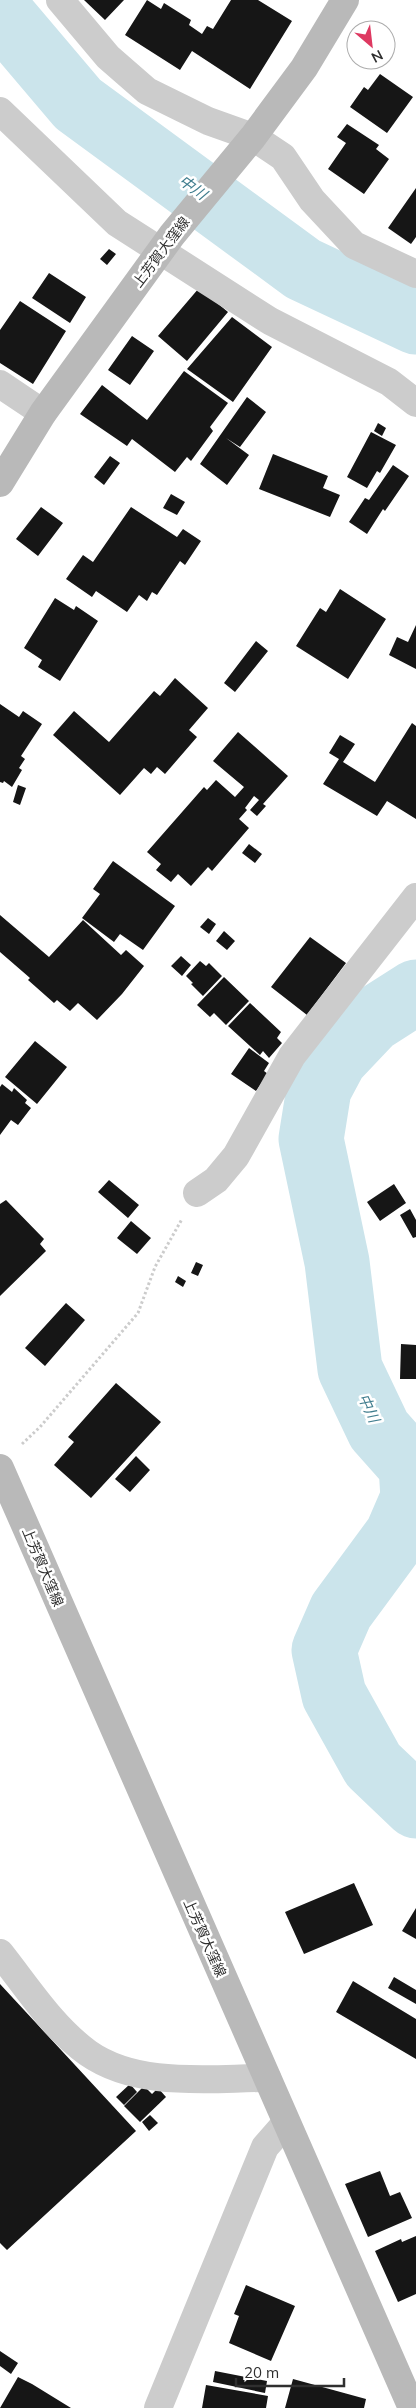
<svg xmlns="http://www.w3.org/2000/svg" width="416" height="2408" font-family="Mulish,'Noto Sans JP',sans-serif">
<rect width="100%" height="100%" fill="#fff"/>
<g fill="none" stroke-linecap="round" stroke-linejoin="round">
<path stroke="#cbe4eb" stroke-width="65" d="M0,12l78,92 225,165 113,53
M416,992l-44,28 -37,39 -16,30 -8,50 26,123 13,107 29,61 32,36 2,32 -16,37 -56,76 -17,39 10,45 39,70 43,41"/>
</g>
<path fill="#161616" d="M84,0h40l-19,20z
M147,0l14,9 3,-6 27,17 -2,5 13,9 5,-8 6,3 18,-29h27l34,21 -42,68 -58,-38 -12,19 -55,-35z
M380,74l33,23 -26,36 -37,-26 14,-20 4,3z
M347,124l32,21 -3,4 13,10 -25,35 -36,-25 18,-26 -9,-6z
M416,188v49l-5,7 -23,-16z
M109,249l7,5 -9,11 -7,-6z
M49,273l37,24 -16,26 -38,-25z
M199,288l29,24 -41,49 -29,-25z
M20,301l46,30 -33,53 -33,-21v-33z
M232,317l40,30 -39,55 -46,-33z
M132,336l22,15 -24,34 -22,-15z
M184,371l44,32 -18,24 3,4 -22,30 -4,-4 -12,15 -43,-33 -5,7 -47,-32 22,-29 45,35z
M247,397l19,15 -26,35 -14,-9 23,17 -22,30 -27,-21z
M378,423l8,5 -4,8 -8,-5z
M371,432l25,13 -16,28 -3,-2 -10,17 -20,-11z
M273,454l55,22 -5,12 17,7 -10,22 -71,-28z
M110,456l10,7 -16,22 -10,-8z
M393,465l16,11 -24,35 -2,-2 -16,25 -18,-12 16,-24 4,2z
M171,494l14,8 -8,13 -14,-7z
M41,507l22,16 -25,33 -22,-17z
M131,507l46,30 6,-8 18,12 -16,24 -5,-4 -23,34 -5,-3 -5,9 -8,-6 -12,17 -31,-21 -4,6 -26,-18 17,-24 10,7z
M340,589l46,30 -38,60 -52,-33 24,-38 6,4z
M55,598l19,12 2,-4 22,15 -38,60 -22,-14 4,-7 -18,-12z
M416,625v44l-27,-14 8,-18 11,5z
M256,641l12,10 -33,41 -11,-9z
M175,678l33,30 -19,22 8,7 -32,37 -8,-7 -6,7 -7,-6 -24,27 -67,-60 21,-24 35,31 45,-51 6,5z
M0,704l19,13 4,-6 19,13 -21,32 4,3 -6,9 3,2 -10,17 -8,-6 -1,2 -3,-1z
M412,723l4,3v93l-29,-18 -10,15 -54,-32 16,-25 -10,-6 11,-18 15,9 -12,18 32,20z
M238,732l50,44 -25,28 3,2 -9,10 -7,-6 9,-10 -5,-4 -9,12 2,2 -8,9 10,9 -37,43 -4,-4 -17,19 -13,-12 -7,8 -15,-12 5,-6 -14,-12 57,-65 3,3 9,-10 19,17 9,-10 -31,-26z
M18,785l8,3 -6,17 -7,-3z
M249,844l13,10 -7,9 -13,-10z
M113,861l62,45 -32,44 -23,-16 -6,8 -32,-24 18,-24 -7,-5z
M0,915l49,42 34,-37 38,35 5,-5 18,16 -22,28 -25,26 -19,-17 -8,8 -13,-11 -3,3 -26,-23 2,-2 -30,-26z
M208,918l8,6 -7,10 -9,-7z
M224,931l11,10 -8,9 -11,-9z
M310,937l36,26 -39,52 -36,-28z
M181,956l10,9 -9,11 -11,-10z
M200,961l6,5 3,-3 13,13 -19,20 -12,-12 2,-1 -7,-7z
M224,977l25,24 -23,24 -12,-12 -4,4 -13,-12z
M250,1003l31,29 -4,6 5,5 -13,15 -6,-7 -3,4 -32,-29z
M35,1041l32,26 -30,37 -32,-27z
M249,1048l20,15 -5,8 4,3 -12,17 -25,-17z
M2,1084l10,8 2,-4 13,12 -2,3 6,5 -13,17 -7,-5 -11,15v-48z
M109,1180l30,25 -11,13 -30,-26z
M394,1184l12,19 -26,18 -13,-19z
M6,1200l38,39 -4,5 6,7 -46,45v-92z
M410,1209l6,11v17l-3,1 -13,-23z
M131,1221l20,17 -14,16 -20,-16z
M196,1262l7,3 -5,11 -7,-3z
M178,1276l8,5 -3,6 -8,-5z
M66,1303l19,17 -40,46 -20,-18z
M401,1344l15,1v34h-16z
M116,1383l45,39 -70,76 -37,-33 20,-23 -6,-5z
M136,1456l14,14 -20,22 -15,-13z
M354,1883l19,42 -69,29 -19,-42z
M416,1908v31l-14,-8z
M394,1977l22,13v14l-28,-16z
M353,1981l63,38v40l-80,-47z
M0,1984l136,147 -129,119 -7,-7z
M130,2084l7,8 -13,13 -8,-8z
M144,2086l8,8 6,-6 8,9 -26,25 -16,-16z
M150,2115l8,8 -9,8 -7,-9z
M380,2171l10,25 10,-4 12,26 -44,19 -23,-53z
M416,2236v58l-18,8 -23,-51 26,-12 1,3z
M246,2285l49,21 -24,55 -42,-18 10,-27 -5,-2z
M0,2351l18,12 -7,11 -11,-8z
M215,2371l52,10 -2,12 -52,-11z
M18,2377l14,7 39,24h-71z
M293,2379l73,20 -2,9h-79z
M206,2385l62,11 -2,12h-64z"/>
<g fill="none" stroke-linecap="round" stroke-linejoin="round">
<path stroke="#ccc" stroke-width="3" stroke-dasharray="2.5 2.5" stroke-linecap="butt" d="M22,1444l18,-17 98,-114 17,-46 27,-48"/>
<path stroke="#ccc" stroke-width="28" d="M60,0l48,57 39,34 61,30 45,16 30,20 29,43 42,45 62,29
M0,111l117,112 153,98 119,61 27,21
M0,384l43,29
M197,1193l19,-13 20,-24 56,-100 124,-159
M0,1953c27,34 52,74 88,100 50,35 121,25 179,25
M158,2408l107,-261 21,-24"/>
<path stroke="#b9b9b9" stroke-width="28" d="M0,483l43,-70 129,-178 81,-98 51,-69 41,-68
M0,1468l412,940"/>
</g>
<g text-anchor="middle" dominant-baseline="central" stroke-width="5" stroke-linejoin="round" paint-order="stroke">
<g font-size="14" fill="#2f2f2f" stroke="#fff">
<text transform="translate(161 252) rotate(-53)">上芳賀大窪線</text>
<text transform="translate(43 1567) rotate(67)">上芳賀大窪線</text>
<text transform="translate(205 1938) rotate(66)">上芳賀大窪線</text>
</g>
<g font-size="15" font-style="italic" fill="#407d8e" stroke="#fff">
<text transform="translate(193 187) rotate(36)">中川</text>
<text transform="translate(369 1408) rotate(65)">中川</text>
</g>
</g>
<g transform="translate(371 45) rotate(152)"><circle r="24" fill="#ffffff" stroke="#acacac"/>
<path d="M0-4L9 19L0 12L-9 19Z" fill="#de3961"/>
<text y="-8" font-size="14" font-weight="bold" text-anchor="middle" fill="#2f2f2f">N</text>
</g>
<path d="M236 2378v8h108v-8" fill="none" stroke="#2f2f2f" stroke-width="2.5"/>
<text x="244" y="2378" font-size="15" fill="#2f2f2f" stroke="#ffffff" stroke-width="4" paint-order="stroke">20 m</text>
</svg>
